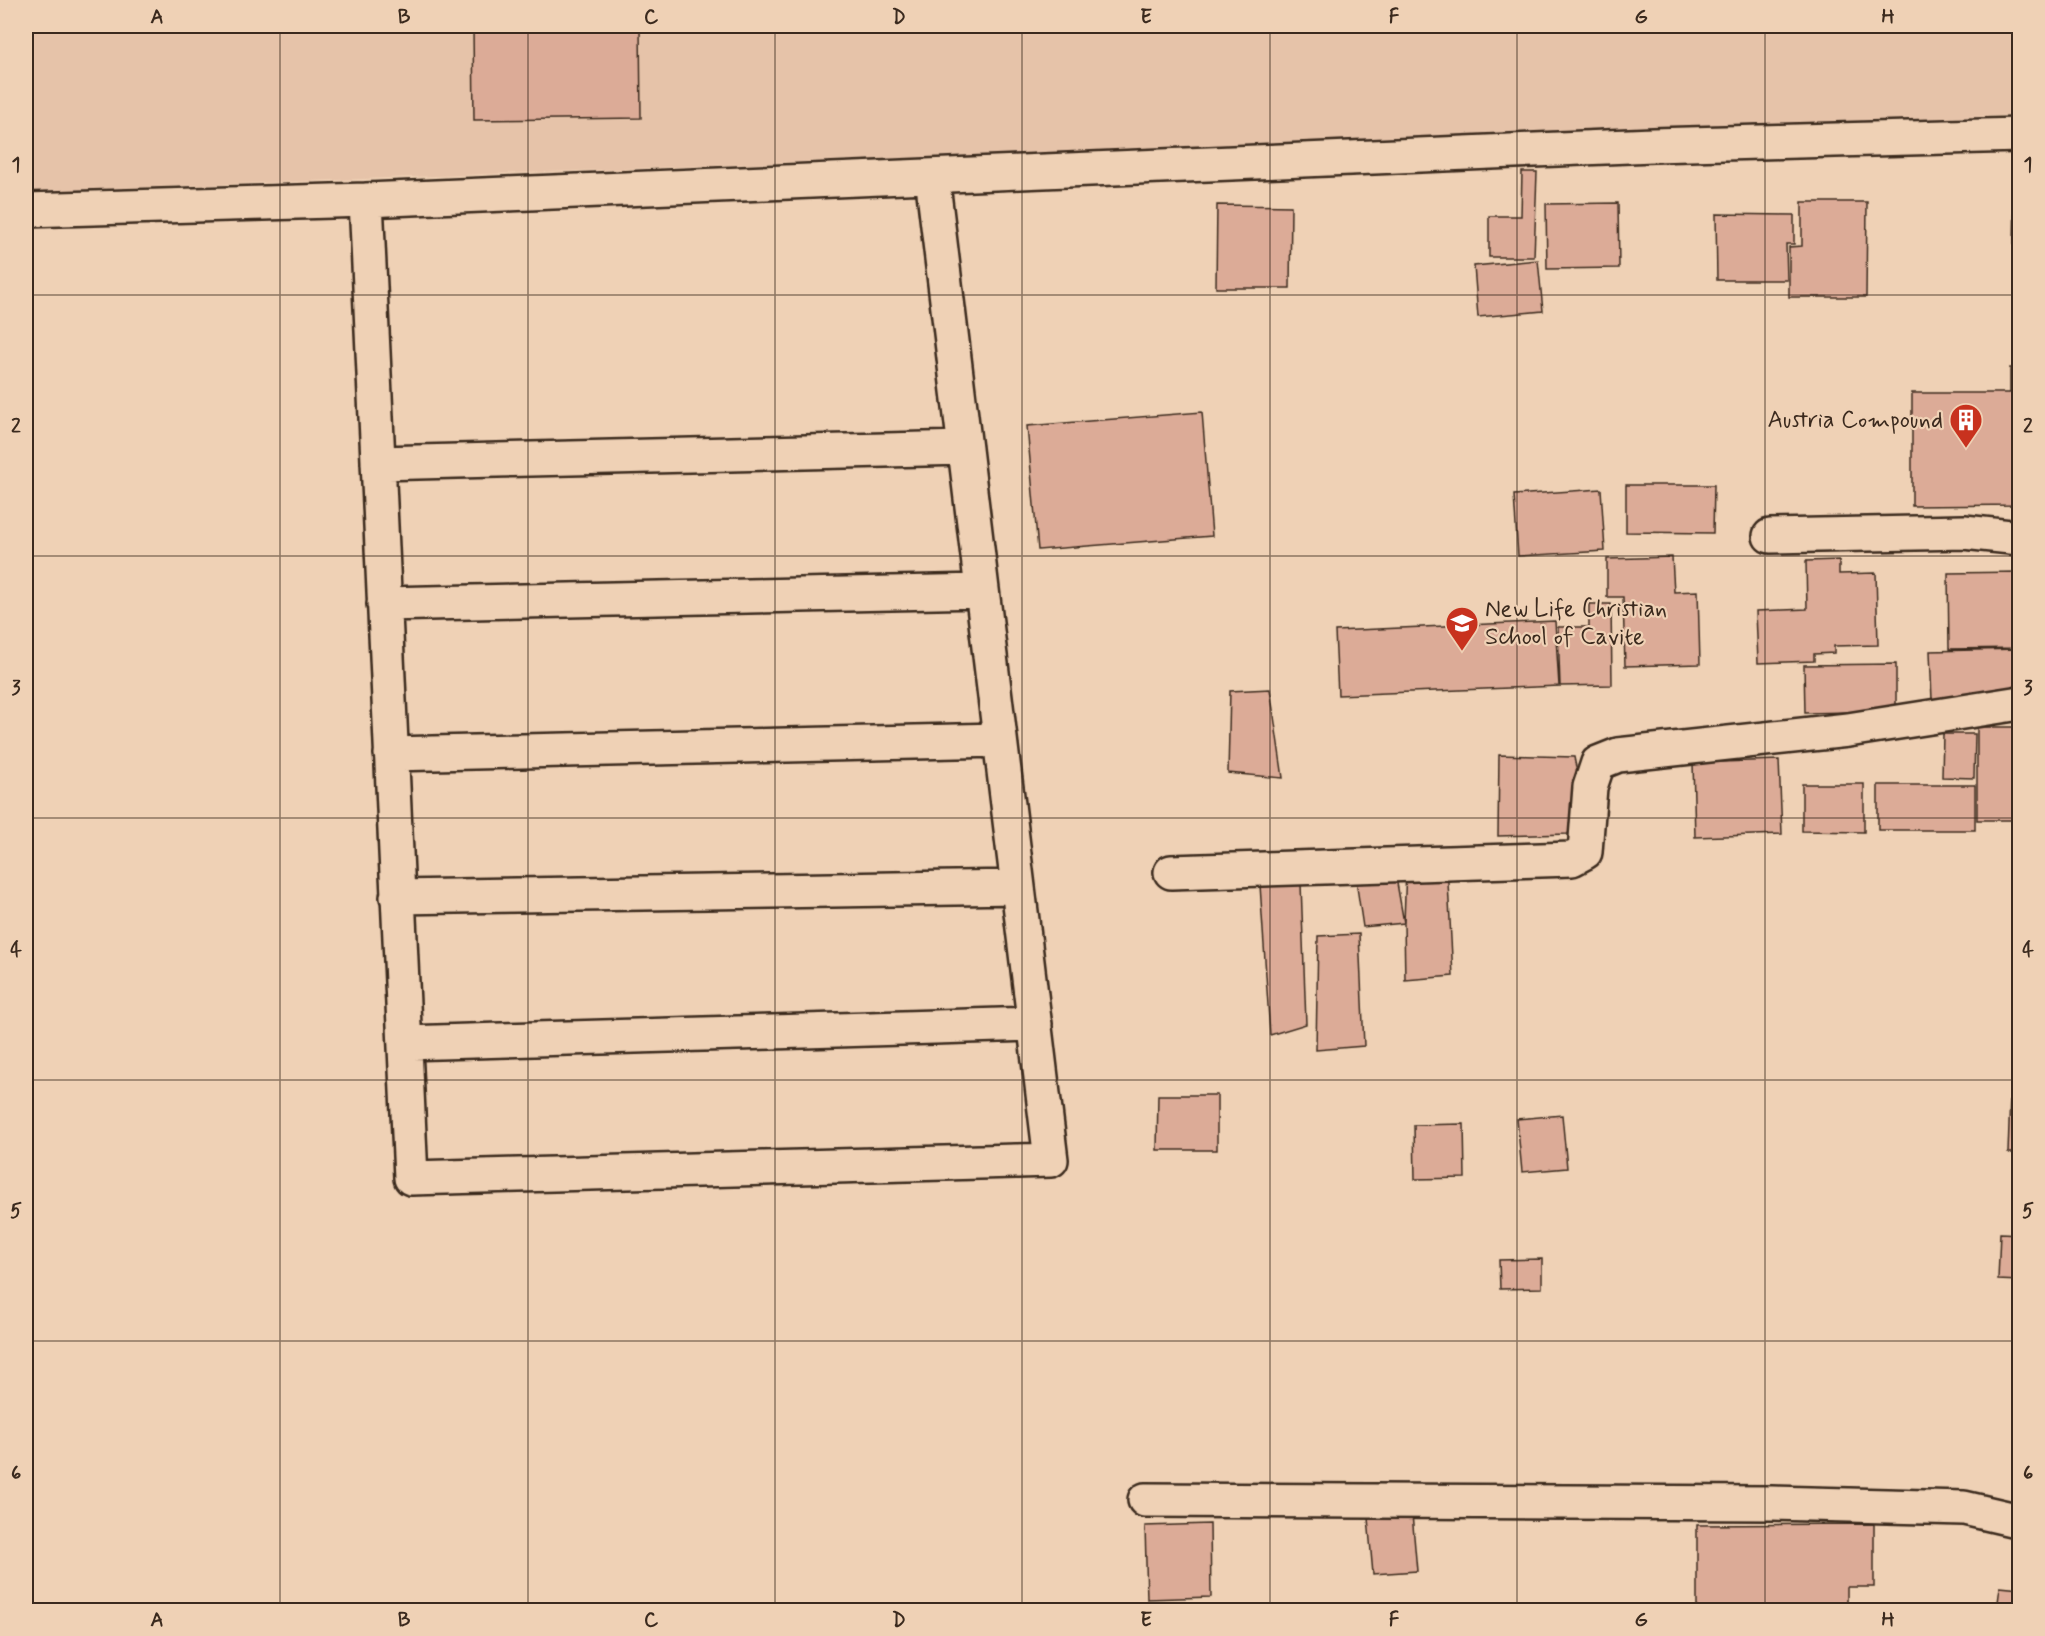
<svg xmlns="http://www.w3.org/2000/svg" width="2045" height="1636" font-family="Mynerve,sans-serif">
<rect width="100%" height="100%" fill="#efd1b5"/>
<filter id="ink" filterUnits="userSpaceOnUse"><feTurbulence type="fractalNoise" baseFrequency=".0167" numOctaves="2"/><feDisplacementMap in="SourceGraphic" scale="12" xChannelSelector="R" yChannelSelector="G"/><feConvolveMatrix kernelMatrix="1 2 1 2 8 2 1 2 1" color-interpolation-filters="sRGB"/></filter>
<g filter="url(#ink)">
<path fill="#e6c3a9" d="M26,26h1993l1,89 -1994,77z"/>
<path fill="#dcab97" stroke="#3b2a1e" stroke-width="1.5" d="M473,26h167l1,92 -167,2z
M1522,172h15l-3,85h-45v-41h32z
M2015,192h5v55h-6z
M1802,202h65l-1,95h-77v-50l13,-1z
M1618,203l1,65 -72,1 -1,-65z
M1217,205l74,1 -1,82h-74z
M1716,214l78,1v29h-8l1,36h-70z
M1538,260l5,51 -65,6 -4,-51z
M2010,368h10v137l-108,1v-113h98z
M1202,412l10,124 -174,14 -11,-124z
M1626,485h88l-1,48 -87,-1z
M1601,489l4,62 -87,5 -4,-61z
M1672,557l2,35 24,-1 2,73 -75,2 -2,-69h-16v-38z
M1839,560v14l37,-1 2,72 -44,1v7l-20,1v7l-56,2 -2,-52 51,-2 -1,-48z
M2020,572v76l-71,1 -1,-76z
M1589,604h22l1,81 -52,1 -2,-59h31z
M1555,621l4,65 -221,9 -3,-64z
M2020,649v48l-88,3 -2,-49z
M1896,664v47l-91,2 -1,-48z
M1270,689l13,89 -55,-5 2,-82z
M1977,727h43v93h-43z
M1943,734h32l-1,44 -32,-1z
M1499,755l75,2 8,41 -14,36 -70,2z
M1779,760l3,74 -87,3 -2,-74z
M1802,784h62v48l-62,-1z
M1878,785h97v45h-97z
M1447,864l6,112 -48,4 -1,-57 2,-57z
M1394,866l10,57 -41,4 -9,-60z
M1301,884l5,140 -36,11 -10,-150z
M1359,934l5,112 -48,4 2,-114z
M2013,1008h7v52h-8z
M1158,1095h59v55h-60z
M2010,1096h10v57h-12z
M1562,1115l5,53 -45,4 -5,-53z
M1464,1124l1,54 -50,1 -1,-54z
M2000,1233l20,1v47l-22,-1z
M1542,1259v29l-42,1 -1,-29z
M1412,1514l5,57 -44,3 -5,-56z
M1210,1524l1,73 -64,2 -2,-73z
M1874,1524v63h-27v19l-18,1v3h-132v-85z
M2000,1587l20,2v21h-23z"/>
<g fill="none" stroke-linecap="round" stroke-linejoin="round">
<g stroke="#3b2a1e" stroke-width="38">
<path id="street" d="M366,200l45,978 640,-18 -119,-984
M26,210l340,-10 1287,-55 367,-10
M378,463l587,-15
M1770,536l194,-4 56,6
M384,604l598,-13
M391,754l609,-14
M1171,872l401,-13 13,-7 5,-65 8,-24 20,-8 230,-25 172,-27
M397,897l620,-10
M405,1043l630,-19
M1145,1500l627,3 192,5 56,13"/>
</g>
<use href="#street" stroke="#efd1b5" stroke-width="33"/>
</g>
</g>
<path fill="none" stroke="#3b2a1e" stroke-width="1.5" stroke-opacity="0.55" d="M280,26v1584M528,26v1584M775,26v1584M1022,26v1584M1270,26v1584M1517,26v1584M1765,26v1584M26,295h1994M26,556h1994M26,818h1994M26,1080h1994M26,1341h1994"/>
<defs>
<g id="building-pin" transform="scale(1.725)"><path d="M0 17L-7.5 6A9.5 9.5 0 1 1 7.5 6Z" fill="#c8321e" stroke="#efd1b5"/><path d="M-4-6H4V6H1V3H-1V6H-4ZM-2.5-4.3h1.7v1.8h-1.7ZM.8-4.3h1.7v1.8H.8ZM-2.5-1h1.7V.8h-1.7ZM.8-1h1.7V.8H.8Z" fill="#fff"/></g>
<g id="school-pin" transform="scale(1.725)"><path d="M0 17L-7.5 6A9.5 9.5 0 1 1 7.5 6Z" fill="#c8321e" stroke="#efd1b5"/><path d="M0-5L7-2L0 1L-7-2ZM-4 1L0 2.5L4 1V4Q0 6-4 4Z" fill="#fff"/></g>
</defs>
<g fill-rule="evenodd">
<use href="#building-pin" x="1966" y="420"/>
<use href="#school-pin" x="1462" y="623"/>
</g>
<g text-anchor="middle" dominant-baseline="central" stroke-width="4.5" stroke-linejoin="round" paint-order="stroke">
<g font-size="24" fill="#3b2a1e" stroke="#efd1b5" text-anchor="end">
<text x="1943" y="420">Austria Compound</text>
<text x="1485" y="609" text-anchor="start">New Life Christian<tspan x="1485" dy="28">School of Cavite</tspan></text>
</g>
</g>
<rect width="2045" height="1636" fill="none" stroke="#efd1b5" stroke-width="66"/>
<rect x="33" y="33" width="1979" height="1570" fill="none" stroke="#3b2a1e" stroke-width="2"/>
<g font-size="20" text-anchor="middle" font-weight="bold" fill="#3b2a1e">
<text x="157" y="23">A</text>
<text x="404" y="23">B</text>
<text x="651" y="23">C</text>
<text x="899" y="23">D</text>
<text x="1146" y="23">E</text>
<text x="1394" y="23">F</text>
<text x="1641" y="23">G</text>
<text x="1888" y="23">H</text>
<text x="16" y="171">1</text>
<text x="2028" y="171">1</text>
<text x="16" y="432">2</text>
<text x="2028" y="432">2</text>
<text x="16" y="694">3</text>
<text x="2028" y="694">3</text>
<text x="16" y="956">4</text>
<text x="2028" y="956">4</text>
<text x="16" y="1217">5</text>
<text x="2028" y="1217">5</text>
<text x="16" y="1479">6</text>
<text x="2028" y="1479">6</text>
<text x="157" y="1626">A</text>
<text x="404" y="1626">B</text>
<text x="651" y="1626">C</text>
<text x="899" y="1626">D</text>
<text x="1146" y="1626">E</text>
<text x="1394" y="1626">F</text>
<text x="1641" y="1626">G</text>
<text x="1888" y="1626">H</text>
</g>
</svg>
